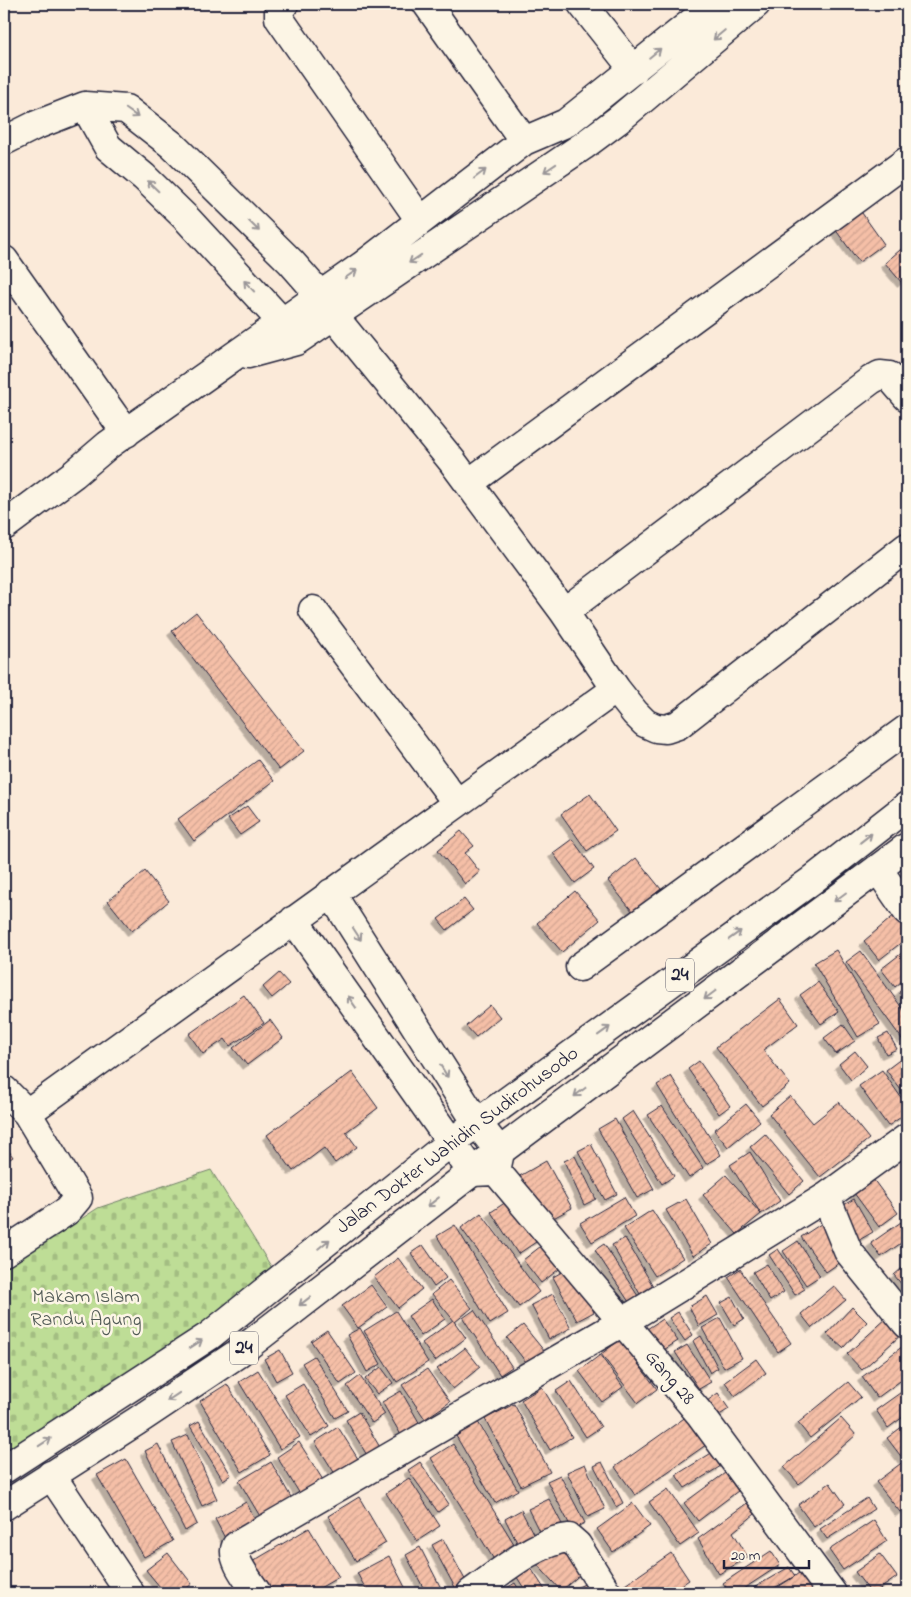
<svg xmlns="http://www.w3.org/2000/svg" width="911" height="1597" font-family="'Indie Flower',sans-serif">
<defs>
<pattern id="cemetery-stones" width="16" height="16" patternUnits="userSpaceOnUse" patternTransform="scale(1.25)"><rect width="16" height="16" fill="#bedd96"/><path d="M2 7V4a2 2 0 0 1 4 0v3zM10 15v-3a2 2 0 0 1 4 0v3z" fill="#a3bd82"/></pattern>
<pattern id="building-hatch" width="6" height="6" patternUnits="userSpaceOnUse" patternTransform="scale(1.25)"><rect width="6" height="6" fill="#f5bfa7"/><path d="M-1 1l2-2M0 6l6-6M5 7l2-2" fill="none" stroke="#d2a491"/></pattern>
<filter id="shadow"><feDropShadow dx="-4.5" dy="4.5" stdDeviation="0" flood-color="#0004"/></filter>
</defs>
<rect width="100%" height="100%" fill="#fbead9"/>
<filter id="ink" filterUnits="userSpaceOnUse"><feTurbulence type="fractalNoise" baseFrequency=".02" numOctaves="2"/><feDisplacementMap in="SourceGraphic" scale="10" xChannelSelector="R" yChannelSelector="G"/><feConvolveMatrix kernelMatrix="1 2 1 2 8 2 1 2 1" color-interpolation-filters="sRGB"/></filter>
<g filter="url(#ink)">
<path fill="url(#cemetery-stones)" stroke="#708068" d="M211,1170l66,106 -273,178v-185l94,-61z"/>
<path fill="url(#building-hatch)" stroke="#22223b" filter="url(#shadow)" d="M857,206l27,38 -25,18 -27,-37z
M907,244v34l-5,5 -17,-20z
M196,612l108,139 -25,19 -107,-139z
M258,760l16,21 -80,60 -16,-22z
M590,794l26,37 -29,20 -26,-37z
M247,806l12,16 -19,13 -12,-16z
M461,831l13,15 -9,7 15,19 -15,12 -27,-34z
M572,839l22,30 -19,14 -22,-30z
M636,858l25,31 -28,23 -25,-31z
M145,871l24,30 -37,30 -24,-30z
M575,891l25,29 -38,32 -25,-29z
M464,899l9,11 -26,20 -9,-11z
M897,913l10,13v12l-28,22 -15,-19z
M907,949v28l-12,10 -14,-18z
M836,950l44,74 -22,13 -44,-74z
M861,951l46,64v21l-5,3 -56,-77z
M279,973l10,11 -17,14 -9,-11z
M818,982l21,30 -18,12 -21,-29z
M907,985v19l-8,-12z
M244,995l20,28 -34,23 -5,-7 -22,15 -14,-20z
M780,999l18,25 -35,26 27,34 -28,22 -46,-59z
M490,1005l10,12 -24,20 -10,-11z
M270,1020l13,18 -36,27 -14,-17z
M843,1024l12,17 -19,13 -12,-16z
M888,1033l9,16 -11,5 -8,-16z
M855,1051l12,15 -16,14 -12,-16z
M906,1055l1,1v42l-21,-28z
M699,1061l31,45 -11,8 -31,-45z
M882,1070l25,36v7l-19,13 -29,-40z
M352,1072l26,36 -32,24 11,15 -22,16 -11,-15 -31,23 -26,-36z
M671,1076l50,79 -15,9 -49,-79z
M790,1096l23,27 26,-21 30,37 -49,38 -51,-63z
M746,1104l14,17 -32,26 -14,-17z
M662,1106l41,62 -14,10 -41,-63z
M633,1111l41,65 -12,8 -40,-65z
M615,1119l39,70 -17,9 -39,-69z
M765,1134l39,47 -15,13 -39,-47z
M4,1144l9,13 -9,6z
M591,1144l26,50 -12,6 -27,-49z
M750,1152l30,49 -19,13 -31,-49z
M575,1156l21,43 -12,6 -20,-44z
M546,1161l26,47 -28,15 -26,-46z
M726,1175l35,39 -24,20 -34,-39z
M873,1179l25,34 -19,14 -25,-34z
M515,1196l27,42 -24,16 -27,-42z
M624,1197l11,19 -43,26 -12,-19z
M686,1199l26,45 -19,12 -27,-46z
M854,1199l19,33 -19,11 -19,-33z
M652,1210l31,48 -28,18 -31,-48z
M481,1213l58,79 -20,15 -58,-79z
M824,1222l24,35 -22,15 -25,-35z
M901,1222l6,9v8l-26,18 -10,-14z
M455,1225l53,88 -18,11 -53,-88z
M625,1238l28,48 -13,8 -28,-49z
M798,1241l22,35 -14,9 -23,-34z
M545,1243l18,23 -22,17 -18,-23z
M604,1244l34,52 -9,6 -34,-52z
M423,1245l23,33 -12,9 -23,-34z
M778,1249l27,40 -10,6 -26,-40z
M398,1258l24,31 -24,19 -24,-31z
M767,1264l17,28 -14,9 -17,-29z
M907,1264v27l-13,-16z
M569,1268l25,44 -17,9 -24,-44z
M740,1269l51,74 -13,9 -50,-75z
M449,1280l23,28 -17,14 -23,-28z
M371,1285l16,22 -29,21 -16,-22z
M834,1286l12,14 -34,28 -11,-14z
M553,1294l18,34 -22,11 -18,-34z
M707,1296l11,19 -19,11 -10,-19z
M732,1297l12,22 -10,6 -13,-22z
M432,1299l13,20 -24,17 -13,-20z
M852,1307l15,15 -24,26 -16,-14z
M474,1310l38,57 -12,8 -37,-57z
M396,1311l32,51 -31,20 -33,-51z
M678,1312l15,23 -8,6 -16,-23z
M888,1317l15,16 -41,37 -15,-16z
M720,1318l22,40 -18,10 -22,-40z
M662,1319l16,22 -16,10 -15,-22z
M453,1320l13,18 -31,23 -13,-18z
M523,1325l26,32 -16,14 -26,-33z
M360,1328l21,36 -14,8 -20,-37z
M327,1330l29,43 -16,11 -29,-43z
M701,1336l17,32 -8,5 -17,-32z
M620,1340l37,49 -19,14 -37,-49z
M907,1343v33l-30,22 -15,-21z
M687,1345l24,37 -12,7 -24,-37z
M465,1348l15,19 -27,22 -16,-20z
M280,1350l12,22 -16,9 -12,-22z
M600,1355l23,32 -21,15 -23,-31z
M314,1356l34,55 -13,7 -33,-55z
M756,1359l10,14 -31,23 -10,-14z
M381,1367l12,16 -16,11 -12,-15z
M427,1369l23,33 -25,17 -23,-34z
M258,1370l42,67 -20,12 -41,-67z
M360,1376l25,38 -13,9 -25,-37z
M571,1381l30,46 -15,10 -30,-46z
M848,1382l13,15 -51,41 -12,-15z
M227,1384l43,71 -28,17 -42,-71z
M303,1384l26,42 -18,11 -26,-42z
M542,1387l30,50 -22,13 -29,-50z
M907,1388v26l-19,14 -12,-18z
M401,1391l19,33 -19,11 -19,-33z
M718,1393l11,16 -16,10 -10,-15z
M514,1404l36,68 -29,14 -36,-67z
M359,1412l22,37 -13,8 -22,-37z
M690,1414l20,28 -75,53 -20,-28z
M841,1418l15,17 -57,49 -15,-17z
M199,1421l32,54 -8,5 -33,-54z
M478,1422l40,68 -23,13 -39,-67z
M907,1423v33l-4,3 -16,-21z
M338,1427l22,35 -23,15 -22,-35z
M188,1435l29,64 -15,7 -30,-64z
M299,1442l24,38 -23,14 -23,-37z
M158,1444l39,80 -12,7 -40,-80z
M453,1444l66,108 -21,14 -67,-108z
M713,1452l8,14 -36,22 -9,-13z
M126,1459l47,82 -29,16 -47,-82z
M904,1461l3,4v42l-7,5 -24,-30z
M271,1462l21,37 -31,19 -22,-37z
M420,1462l29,42 -11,8 -30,-42z
M602,1462l21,41 -7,4 -22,-41z
M585,1464l20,45 -17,8 -21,-45z
M725,1473l13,18 -40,30 -14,-18z
M560,1475l25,48 -13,6 -25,-48z
M409,1478l31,48 -23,15 -31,-48z
M830,1483l15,21 -31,23 -16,-22z
M668,1489l31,44 -19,13 -31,-44z
M359,1497l27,46 -30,18 -28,-45z
M867,1498l7,11 -47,30 -7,-10z
M549,1499l15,29 -21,11 -15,-30z
M246,1502l12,23 -31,17 -12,-23z
M633,1503l17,23 -37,26 -16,-23z
M747,1503l8,11 -22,18 15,25 -29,17 -21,-35z
M521,1510l17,33 -16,9 -17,-33z
M874,1520l13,21 -44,29 -14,-20z
M309,1528l30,49 -28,16h-43l-18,-30z
M443,1539l26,48 -11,6 -26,-48z
M556,1543l27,29 -22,19 -26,-29z
M420,1547l23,45 -1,1h-16l-20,-38z
M771,1551l9,14 -43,28h-7l-7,-10z
M168,1553l24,31 -12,9h-15l-19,-23z
M671,1553l18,27 -19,13h-44l-4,-6z
M880,1554l17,23 -23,16h-3l-16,-21z
M389,1556l19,37h-40l-11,-20z
M527,1562l20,31h-20l-14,-22z
M789,1567l6,9 -29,17h-21z
M800,1572l15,21h-46l26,-17z
M593,1580l7,13h-21l-3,-5z
M515,1583l6,10h-20l-1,-1z"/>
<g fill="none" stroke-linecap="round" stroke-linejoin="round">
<g stroke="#22223b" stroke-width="31">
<path id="minor" d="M284,4l-5,6v8l141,202
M427,4l97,137
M582,4l52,66
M85,106l23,41 36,30 44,43 94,102 10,13
M4,141l30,-15 51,-20 41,3 46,36 119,117 29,33 13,20 119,146 112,151 52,77 19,24 10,10 11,5 10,1 12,-4 229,-178
M4,260l122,173
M248,354l48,-13 287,-195 35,-26 138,-116
M469,483l438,-322
M4,526l70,-52 34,-29 254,-179 162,-125 42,-18 149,-119
M313,610l144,193
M564,612l307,-232 9,-5 9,1 18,21
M878,869l29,42
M331,893l146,230 23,29 -4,19
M294,920l178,252 22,-1
M580,967l327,-238
M4,1090l23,23 51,85 -11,13 -63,41
M27,1113l589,-424
M496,1171l204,243 132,179
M826,1197l22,54 59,73
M51,1475l79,118
M257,1593c-7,-11 -27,-34 -21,-47l385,-223 205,-126 81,-59
M471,1593c27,-19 65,-52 98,-55l8,7 30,48"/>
</g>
<g stroke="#22223b" stroke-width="31">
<path id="highway" d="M4,1469l205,-133 242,-194 360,-261 96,-75
M4,1506l133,-85 100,-67 235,-182 435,-325"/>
</g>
<use href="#minor" stroke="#fcf5e5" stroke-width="28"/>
<use href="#highway" stroke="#fcf5e5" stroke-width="28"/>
</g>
<defs><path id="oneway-shaft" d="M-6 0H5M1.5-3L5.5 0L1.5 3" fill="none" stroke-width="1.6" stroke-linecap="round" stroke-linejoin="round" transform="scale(1.25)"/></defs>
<g stroke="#9a9698">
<use href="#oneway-shaft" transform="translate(719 35) rotate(140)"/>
<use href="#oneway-shaft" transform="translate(655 53) rotate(-39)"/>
<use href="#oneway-shaft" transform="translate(132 113) rotate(35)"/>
<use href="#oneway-shaft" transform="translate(550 168) rotate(146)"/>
<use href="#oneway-shaft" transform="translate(480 174) rotate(-37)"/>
<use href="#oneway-shaft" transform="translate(153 186) rotate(-136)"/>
<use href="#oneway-shaft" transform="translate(254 226) rotate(45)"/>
<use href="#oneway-shaft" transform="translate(415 259) rotate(146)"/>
<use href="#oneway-shaft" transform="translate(351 274) rotate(-35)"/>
<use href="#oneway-shaft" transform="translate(249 286) rotate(-133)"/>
<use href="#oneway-shaft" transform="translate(866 838) rotate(-38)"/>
<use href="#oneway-shaft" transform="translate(840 897) rotate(143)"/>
<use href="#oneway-shaft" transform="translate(357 934) rotate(57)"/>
<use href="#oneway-shaft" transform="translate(735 935) rotate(-36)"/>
<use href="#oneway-shaft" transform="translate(710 995) rotate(143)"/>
<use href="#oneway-shaft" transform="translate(352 1002) rotate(-125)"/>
<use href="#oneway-shaft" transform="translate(604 1031) rotate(-36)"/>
<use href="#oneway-shaft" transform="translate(444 1071) rotate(58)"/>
<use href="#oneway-shaft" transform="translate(580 1092) rotate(143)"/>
<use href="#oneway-shaft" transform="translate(433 1202) rotate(142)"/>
<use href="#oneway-shaft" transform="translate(324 1244) rotate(-39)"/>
<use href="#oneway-shaft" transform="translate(305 1301) rotate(142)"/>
<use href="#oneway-shaft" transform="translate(196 1344) rotate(-33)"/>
<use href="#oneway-shaft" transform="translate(173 1397) rotate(146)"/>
<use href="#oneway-shaft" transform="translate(45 1442) rotate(-33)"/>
</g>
</g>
<g text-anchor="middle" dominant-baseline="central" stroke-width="5" stroke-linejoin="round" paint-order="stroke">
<g fill="#fcf5e5" stroke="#63616e" stroke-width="1">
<rect x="666" y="958.5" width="28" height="33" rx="4"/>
<rect x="230" y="1331.5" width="28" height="33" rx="4"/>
</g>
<g font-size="19" font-weight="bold" fill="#22223b">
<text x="680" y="975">24</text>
<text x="244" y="1348">24</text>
</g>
<g font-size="20" fill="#22223b" stroke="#fcf5e5">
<text transform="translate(458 1141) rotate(-37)">Jalan Dokter Wahidin Sudirohusodo</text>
<text transform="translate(669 1378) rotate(49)">Gang 28</text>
</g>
<g font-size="20" fill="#515a56" stroke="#fcf5e5">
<text x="86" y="1297">Makam Islam<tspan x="86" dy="23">Randu Agung</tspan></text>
</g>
</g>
<rect width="911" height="1597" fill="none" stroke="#fcf5e5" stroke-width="20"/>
<rect x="10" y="10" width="891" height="1577" fill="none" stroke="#22223b" stroke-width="2" filter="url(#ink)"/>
<path d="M724 1560v8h85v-8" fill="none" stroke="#22223b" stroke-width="2.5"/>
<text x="731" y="1560" font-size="15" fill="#22223b" stroke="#fcf5e5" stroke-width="4" paint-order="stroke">20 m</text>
</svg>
